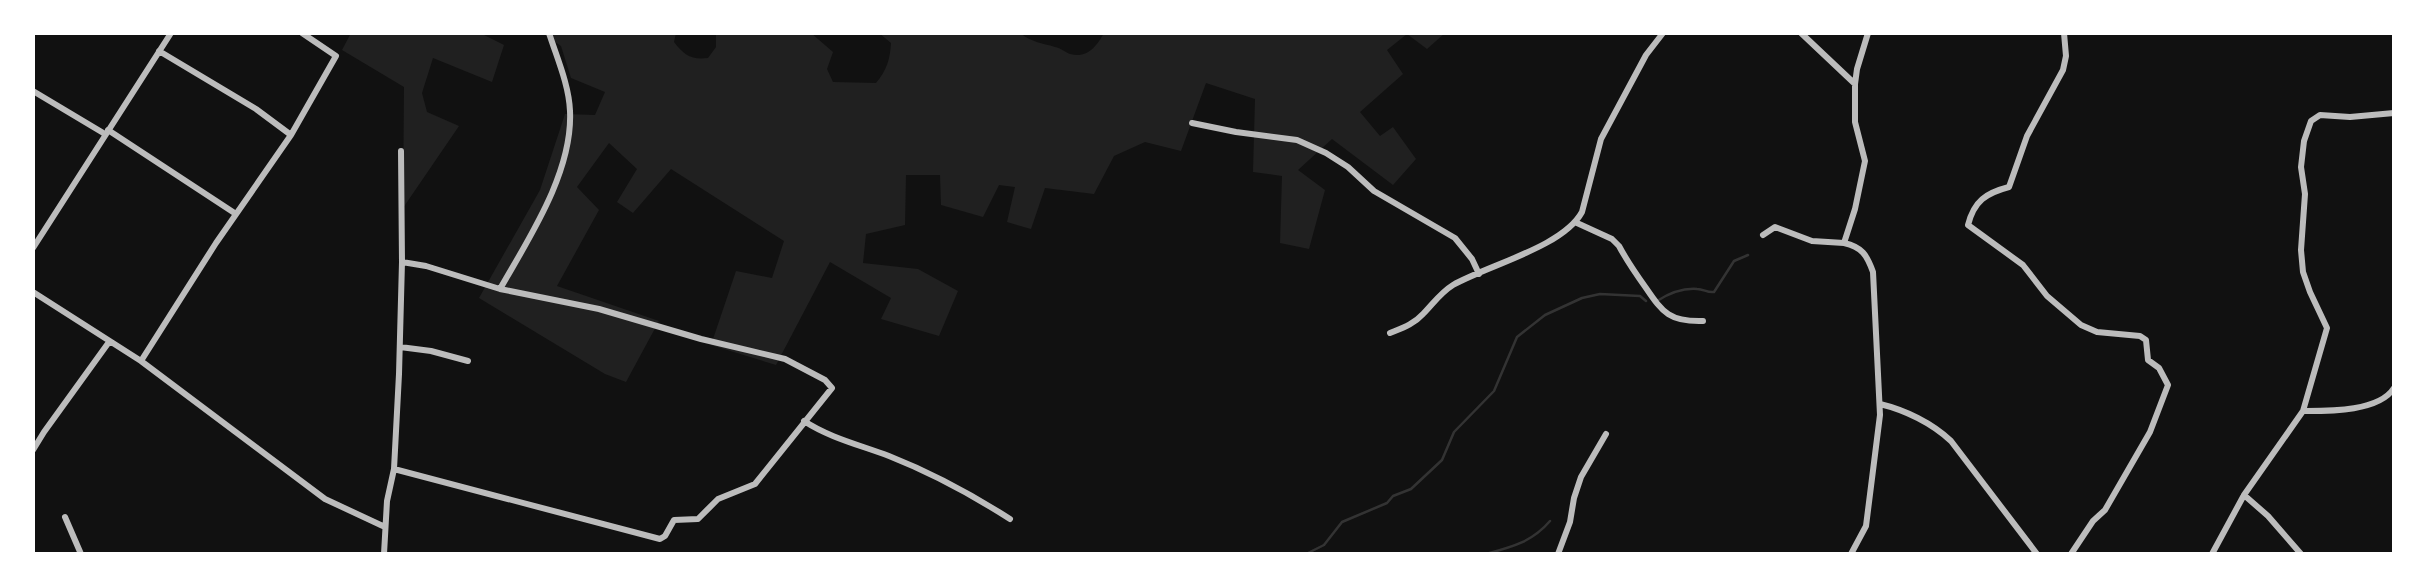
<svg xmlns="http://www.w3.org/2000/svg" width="2427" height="587" font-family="'Fira Sans Condensed',sans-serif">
<rect width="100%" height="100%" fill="#111"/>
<path fill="#202020" d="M351,33h129l24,12 -12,37 -59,-24 -11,35 5,19 32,14 -56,82 1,-121 -62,-37z
M542,33h134l-2,9c10,13 17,18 34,16l8,-11v-14h95l22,19 -6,17 6,13 43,1c11,-13 14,-24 15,-40l-12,-10h141c11,9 22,10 35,14 6,1 10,5 15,7 17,5 27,-8 34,-21h341l-18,16 -20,-15 -20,16 16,24 -43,38 20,24 13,-9 23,32 -23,26 -61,-46 -34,31 27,20 -16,59 -29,-6 2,-67 -29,-4 2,-73 -49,-16 -25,68 -36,-9 -31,14 -20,38 -49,-6 -14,41 -24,-7 8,-35 -16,-2 -16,32 -42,-12 -1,-30h-34l-1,50 -39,9 -3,29 55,6 40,22 -19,45 -58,-17 10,-21 -61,-36 -54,103 -65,-20 25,-74 36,7 12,-37 -113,-72 -38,44 -16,-11 20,-33 -28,-26 -32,44 22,23 -42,76 102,35 -33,61 -21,-8 -126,-76 61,-108 25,-76 30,1 10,-23 -34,-14 -10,-32z"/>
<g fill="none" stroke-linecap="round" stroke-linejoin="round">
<path stroke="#333" stroke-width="2.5" d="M1657,301c11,-7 26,-13 40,-12 7,0 10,4 17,3l20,-31 14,-6
M1306,554l18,-9 18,-23 45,-19 6,-7 18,-7 31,-29 12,-28 40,-41 23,-54 28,-22 37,-17 18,-4 40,2 6,5
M1486,554c26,-7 46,-12 64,-33"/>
<path stroke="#bcbcbc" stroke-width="6" d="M1801,33l54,51v38l10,39 -10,48 -11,34c18,4 23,12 29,29l7,143 -14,111 -15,28
M2064,33l2,23 -3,14 -36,66 -18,51c-23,6 -35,14 -41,38l55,40 24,31 34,29 16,7 43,4 6,4 2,20 11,8 9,17 -18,47 -45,78 -12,11 -22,33
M1855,84l2,-15 11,-36
M33,91l72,43
M1192,123l44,9 61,8 29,13 22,14 26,24 81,47 17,21 7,15
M108,130l128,84
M291,135l45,-79 -34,-23
M1577,223l35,16 7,7c8,15 17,28 27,42 17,25 24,34 57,33
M1763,235l12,-8 37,14 32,2
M33,248l138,-215
M500,289c29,-51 73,-117 70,-178 -1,-26 -13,-53 -21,-78
M33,292l108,69 184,138 60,28
M1390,333c12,-5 24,-9 33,-19 10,-10 17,-21 30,-29 35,-20 110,-38 129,-73l19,-73 45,-84 17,-22
M400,347l31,4 37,10
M141,361l75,-118 75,-108 -35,-26 -97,-58
M1880,404c25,6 52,19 71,37l86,113
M2303,411c24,0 76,1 91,-23
M804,421c26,17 56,24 85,35 43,17 82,38 121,63
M33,450l11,-18 65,-90
M394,469l266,70 5,-3 9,-16 24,-1 20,-20 37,-15 77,-96 -7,-8 -40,-21 -84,-20 -102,-30 -99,-20 -74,-23 -24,-4
M2244,495l24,21 33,38
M65,517l16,37
M384,554l3,-53 7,-32 5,-95 3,-112 -1,-111
M1558,554l12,-32 4,-24 7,-21 25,-43
M2212,554l32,-59 59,-84 24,-83 -17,-36 -7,-20 -2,-22 4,-56 -4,-27 3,-26 7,-20 9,-6 30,2 44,-4"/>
</g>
<rect width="2427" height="587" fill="none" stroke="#ffffff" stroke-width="70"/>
</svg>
